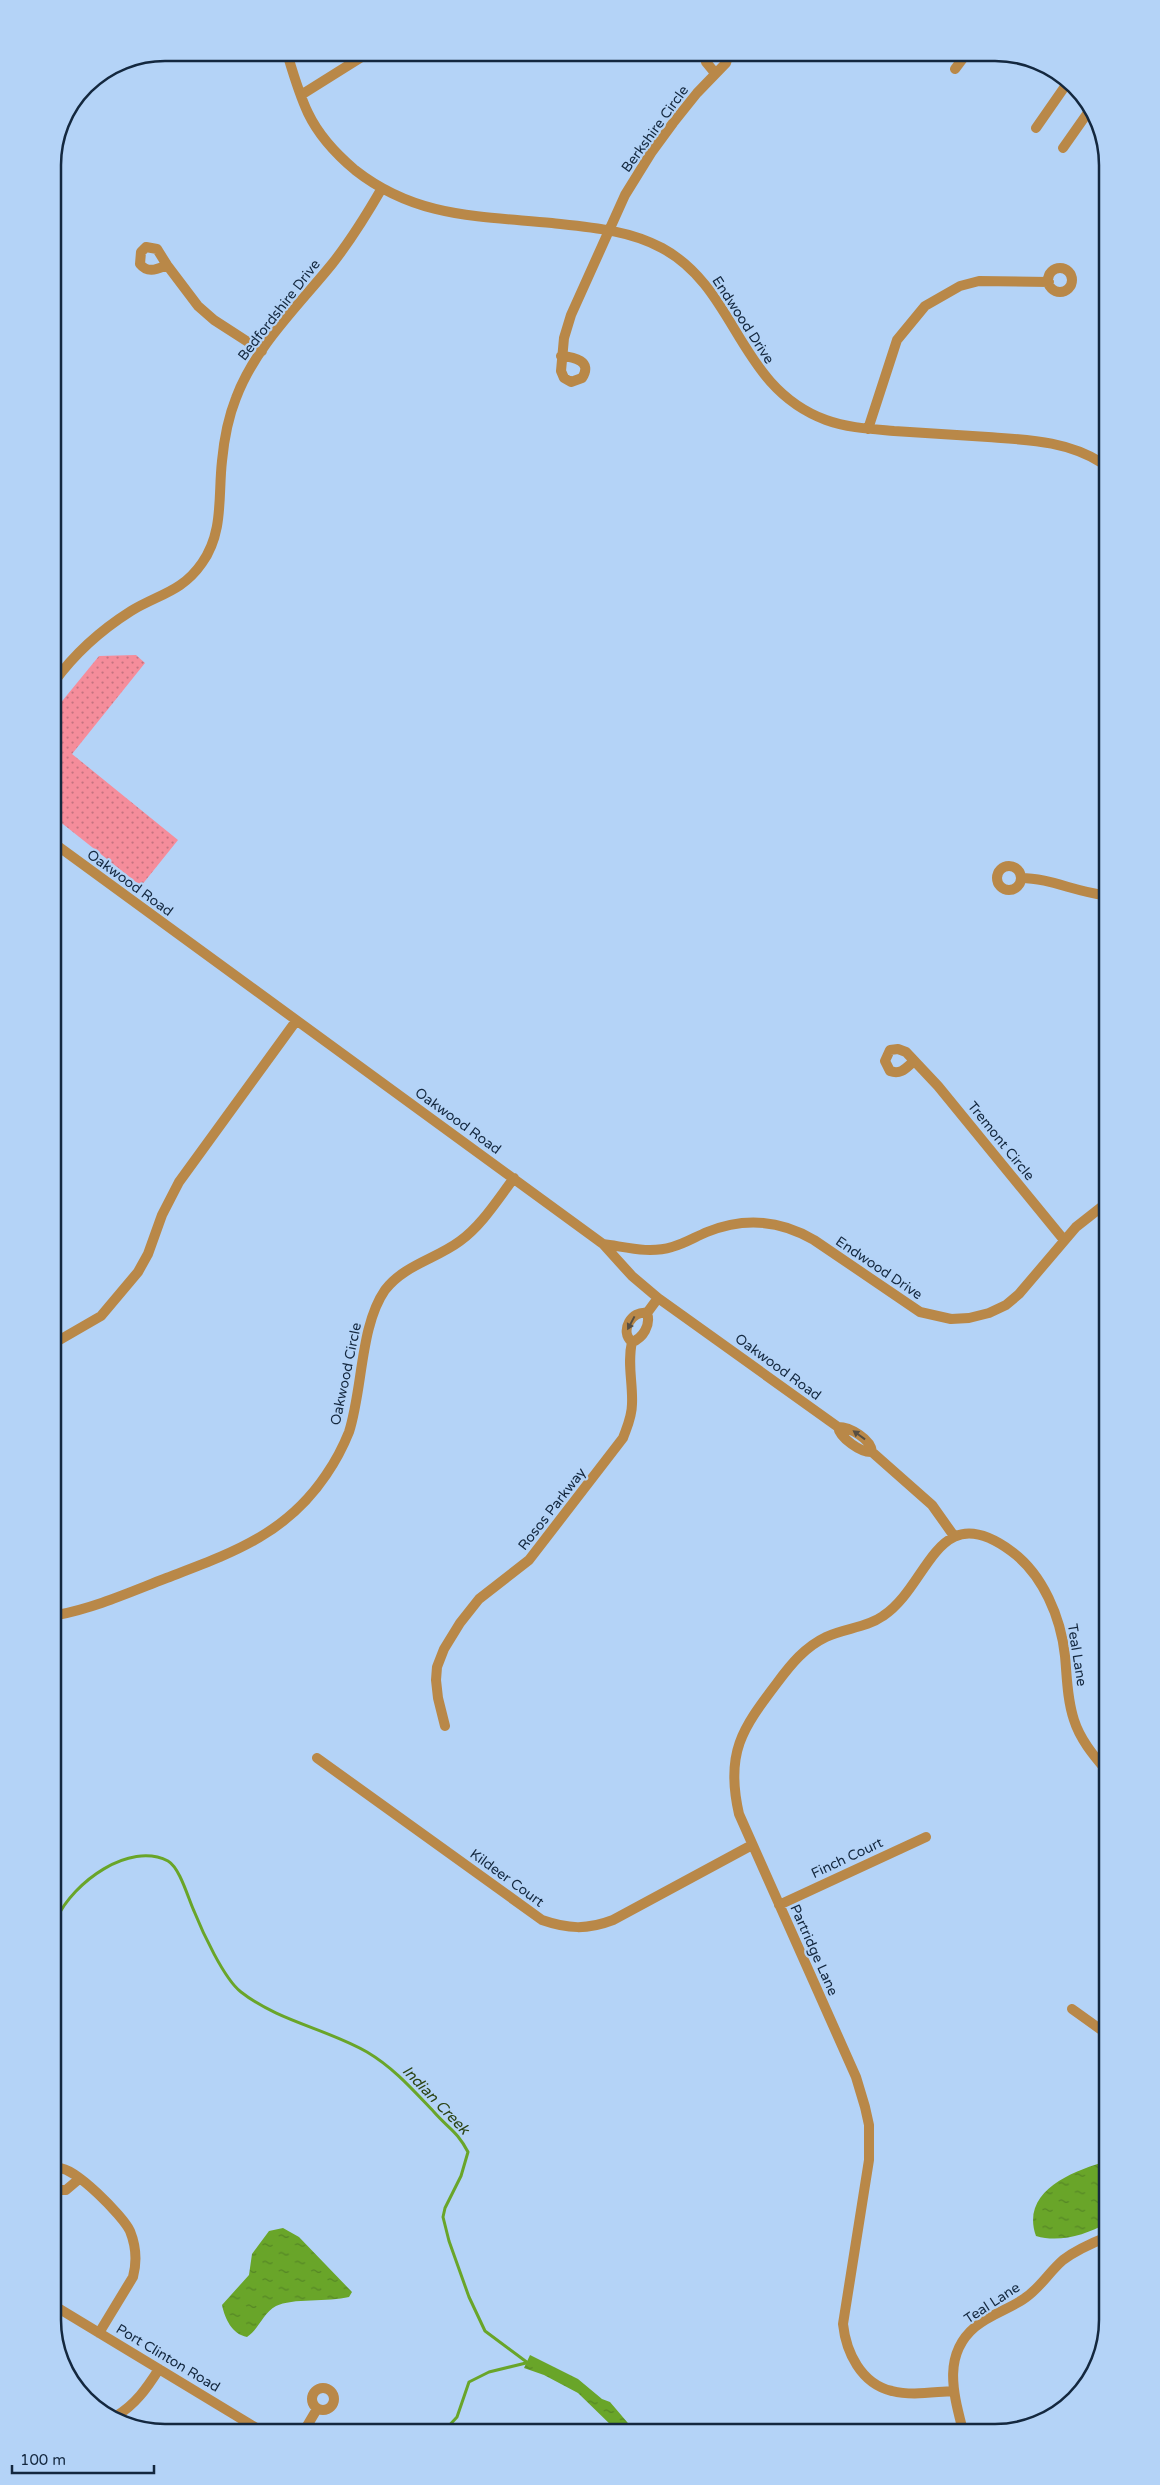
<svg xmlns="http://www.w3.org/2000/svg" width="1160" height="2485" font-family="'Varela Round',sans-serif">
<defs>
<pattern id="grass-dots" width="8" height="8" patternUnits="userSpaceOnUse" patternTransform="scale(1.25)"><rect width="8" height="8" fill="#f58d9b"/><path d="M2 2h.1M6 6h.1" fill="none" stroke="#c57380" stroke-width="1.8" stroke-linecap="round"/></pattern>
<pattern id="water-ripples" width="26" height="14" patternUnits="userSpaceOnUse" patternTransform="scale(1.25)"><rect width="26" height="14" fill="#69a529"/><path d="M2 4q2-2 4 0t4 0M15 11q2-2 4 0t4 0" fill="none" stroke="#558625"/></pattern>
</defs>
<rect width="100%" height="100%" fill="#b4d3f7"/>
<path fill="url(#grass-dots)" d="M136,655l9,8 -73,91 106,86 -37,46 -87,-69v-106l45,-55z"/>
<path fill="url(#water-ripples)" d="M1107,2161v62c-21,12 -48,20 -71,13 -16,-45 37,-65 71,-75z
M283,2228l16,9 53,55 -3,5c-20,5 -57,1 -73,9 -13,7 -17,23 -29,31 -15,-3 -22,-18 -25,-32l27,-30 3,-21 17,-23z
M530,2355l48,24 24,20 8,3 23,27h-18l-37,-36 -34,-18 -20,-7z"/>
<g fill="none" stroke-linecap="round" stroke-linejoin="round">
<path stroke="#69a529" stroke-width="3" d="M57,1918c16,-35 72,-77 111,-57 12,7 20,37 26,50 8,20 30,68 47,81 37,29 86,37 126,60 27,16 46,38 67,60 15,17 23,19 34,40l-7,24 -16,32 -2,9 6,24 20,56 16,34 43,32
M445,2430l12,-13 12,-35 20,-10 37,-9"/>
<path stroke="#b98848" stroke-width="10" d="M287,53c6,20 12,41 21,60 11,23 28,41 47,57 61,48 123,46 197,53 37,4 77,7 110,25 76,41 75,139 164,172 22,8 45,9 68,11 31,2 63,4 94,6 41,3 79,4 114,26
M705,53l1,9 9,11
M955,69l12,-16
M301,95l67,-42
M1036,128l32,-46
M1063,148l26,-37
M167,265c-10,4 -19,9 -27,-1l1,-12 5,-5 11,2 10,16 31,41 16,14 48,31
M1048 280a12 12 0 1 1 24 0a12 12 0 1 1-24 0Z
M561,356c13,1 32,5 21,22l-11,4 -7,-4 -3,-7 3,-33 7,-23 54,-120 26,-42 22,-30 24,-30 29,-30 3,-10
M868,429l29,-89 28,-34 35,-20 19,-5 70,1
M54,682c21,-29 47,-52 77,-71 28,-17 51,-19 71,-48 22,-31 16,-67 20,-102 2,-21 6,-43 14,-63 19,-51 62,-92 96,-134 19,-24 35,-50 50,-76
M55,844l548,400 29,32 26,22 180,129c12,0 33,12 34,25l60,53 22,31
M997 878a12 12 0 1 1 24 0a12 12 0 1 1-24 0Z
M1021,878c28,0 55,14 83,17
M914,1061c-8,7 -13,14 -24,10l-5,-10 5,-11 8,-1 8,3 32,34 126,154
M603,1244c23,3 46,10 69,3 12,-3 23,-10 35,-15 37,-15 73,-12 107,8l106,72 31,7 18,-1 20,-5 17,-8 13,-11 57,-67 28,-22
M56,1342l45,-26 37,-44 10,-18 14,-39 17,-33 117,-161
M632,1342c11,-4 19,-17 15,-29l11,-15
M838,1427c2,11 23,26 34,25
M57,1615c37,-7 71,-22 107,-36 65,-25 121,-43 162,-104 9,-13 17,-28 23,-43 14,-44 11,-106 36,-142 19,-25 51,-31 75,-49 22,-16 38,-42 54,-63
M445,1726l-7,-28 -2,-18 1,-13 7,-18 16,-26 19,-24 50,-39 94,-122c4,-11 9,-21 9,-34 1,-21 -5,-41 0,-62 -13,-11 0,-32 15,-29
M317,1758l225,162c26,9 45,10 71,0l139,-75
M779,1905l147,-68
M1072,2009l35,25
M58,2168c16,-2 65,48 72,63 6,15 7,31 3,46l-34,56
M58,2190h8l13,-11
M58,2308l205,124
M312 2399a11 11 0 1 1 22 0a11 11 0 1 1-22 0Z
M953,2391c-20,1 -41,5 -61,0 -31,-7 -46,-39 -49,-67l26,-164v-35l-4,-18 -9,-30 -117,-263c-14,-61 3,-85 38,-131 14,-19 28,-36 49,-46 19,-9 40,-9 57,-21 47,-31 53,-120 128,-65 32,23 50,67 54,105 2,21 2,43 9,64 6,19 19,35 32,50
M116,2416c19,-11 31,-28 43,-47
M962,2427c-9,-35 -19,-73 13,-100 15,-13 35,-18 50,-29 15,-10 24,-26 38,-38 13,-10 29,-17 44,-23
M304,2431l13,-22"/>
</g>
<defs><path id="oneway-solid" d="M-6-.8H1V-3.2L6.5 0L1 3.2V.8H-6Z" transform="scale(1.25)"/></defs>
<g fill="#564e43">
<use href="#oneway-solid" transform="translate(631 1323) rotate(118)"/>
<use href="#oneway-solid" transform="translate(859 1435) rotate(-144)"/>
</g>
<g text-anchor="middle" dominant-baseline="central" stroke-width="4.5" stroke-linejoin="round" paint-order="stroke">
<g font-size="14" fill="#14283f" stroke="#b4d3f7">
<text transform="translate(655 129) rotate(-54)">Berkshire Circle</text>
<text transform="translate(279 310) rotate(-52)">Bedfordshire Drive</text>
<text transform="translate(743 320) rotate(57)">Endwood Drive</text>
<text transform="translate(130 883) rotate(36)">Oakwood Road</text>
<text transform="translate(458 1121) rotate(36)">Oakwood Road</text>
<text transform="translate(1001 1141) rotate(51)">Tremont Circle</text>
<text transform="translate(879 1268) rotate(34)">Endwood Drive</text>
<text transform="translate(778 1367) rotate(36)">Oakwood Road</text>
<text transform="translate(346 1374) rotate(-78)">Oakwood Circle</text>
<text transform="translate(552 1509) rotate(-52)">Rosos Parkway</text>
<text transform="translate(1077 1655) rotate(81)">Teal Lane</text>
<text transform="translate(847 1858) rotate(-25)">Finch Court</text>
<text transform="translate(507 1878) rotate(36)">Kildeer Court</text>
<text transform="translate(814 1950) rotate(66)">Partridge Lane</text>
<text transform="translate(992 2303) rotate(-33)">Teal Lane</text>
<text transform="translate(168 2358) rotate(31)">Port Clinton Road</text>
</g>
<g font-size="15" font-style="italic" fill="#2c4516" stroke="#b4d3f7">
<text transform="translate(436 2100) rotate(46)">Indian Creek</text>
</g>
</g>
<path d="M0 0H1160V2485H0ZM165 61H995A104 104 0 0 1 1099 165V2320A104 104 0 0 1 995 2424H165A104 104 0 0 1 61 2320V165A104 104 0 0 1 165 61Z" fill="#b4d3f7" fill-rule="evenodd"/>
<path fill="none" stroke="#14283f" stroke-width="2.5" d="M165 61H995A104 104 0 0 1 1099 165V2320A104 104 0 0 1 995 2424H165A104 104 0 0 1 61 2320V165A104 104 0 0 1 165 61Z"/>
<path d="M12 2465v8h142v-8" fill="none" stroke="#14283f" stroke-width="2.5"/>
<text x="20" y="2465" font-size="15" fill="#14283f" stroke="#b4d3f7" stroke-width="4" paint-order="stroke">100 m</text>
</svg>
